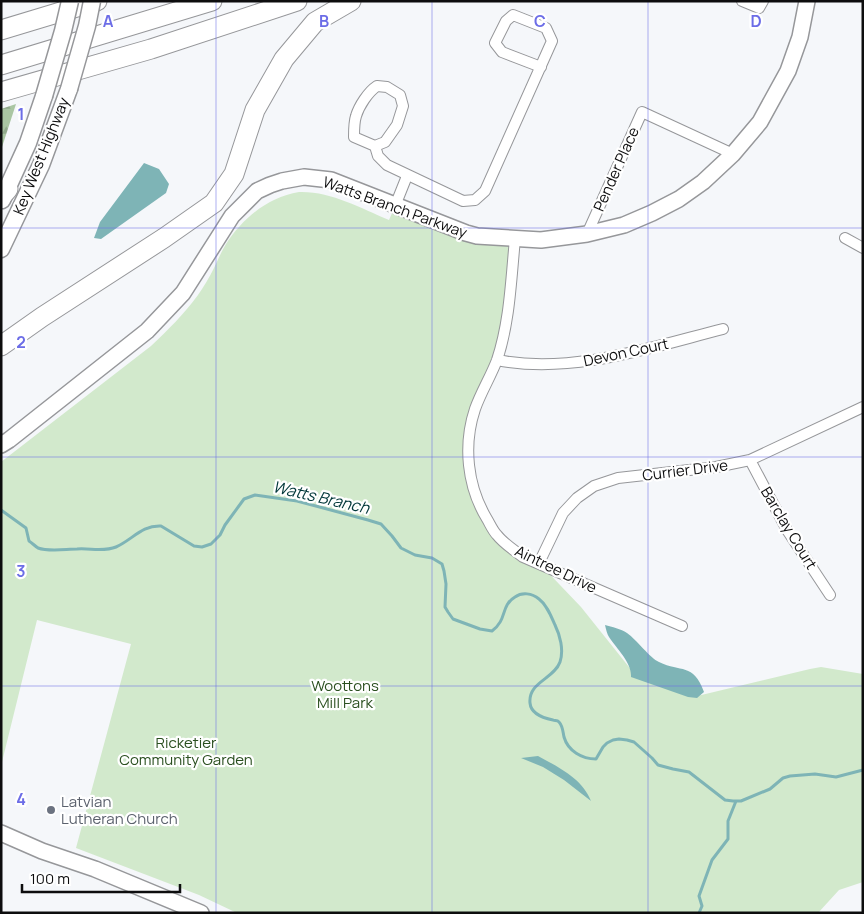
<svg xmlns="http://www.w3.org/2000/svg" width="864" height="914" font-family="Manrope,sans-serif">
<defs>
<pattern id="forest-firs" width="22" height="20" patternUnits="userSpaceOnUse" patternTransform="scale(1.25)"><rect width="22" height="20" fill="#aac6a3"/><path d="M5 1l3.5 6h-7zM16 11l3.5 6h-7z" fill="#91a98b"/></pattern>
</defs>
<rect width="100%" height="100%" fill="#f5f7fa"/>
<path fill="url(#forest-firs)" d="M16,104l-13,40 -2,6v-41z"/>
<path fill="#d2e9cc" d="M299,192c32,-1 61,16 90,28l6,-14 120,33 -8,79 -32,92 -6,60 27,64 43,29 42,44 56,70 56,20 117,-28 11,-2 42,7v208l-24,8 -21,23h-581l-38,-18 -123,-47 55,-204 -94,-24 -36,146v-304l150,-116c17,-16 33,-32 47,-51 6,-9 11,-17 16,-27 4,-8 7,-16 12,-24 17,-26 42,-47 73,-52z"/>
<path fill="#7eb4b6" d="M144,163l15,6 10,15 -3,9 -65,46 -7,-1 6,-16z
M605,625c7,2 16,4 22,8 10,7 23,25 32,29 22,11 34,0 45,30l-7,6 -9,-1 -57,-20c1,-14 -14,-28 -22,-40 -2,-3 -3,-8 -4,-12z
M538,756c20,11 44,22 53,45l-27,-21 -21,-13 -22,-9z"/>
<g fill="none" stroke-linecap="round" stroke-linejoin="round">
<path stroke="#7eb4b6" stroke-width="3" d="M1,510l25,18 3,13c3,2 6,5 9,7 11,4 28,1 39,1 13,-1 27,3 39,-2 16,-7 26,-22 45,-21l33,20 8,1 9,-3 9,-9 5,-10 19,-26 11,-4 42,6 71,19 13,4 11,12 9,12 14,7 17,3 10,6 2,7 2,13 -1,23 3,5 5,7 27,10 12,2c16,-12 8,-25 23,-34 7,-5 17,-4 24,2 8,6 12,17 16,26 5,10 9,25 5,37 -6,17 -32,20 -30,41 1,11 13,15 23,17 2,1 4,0 6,2 4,4 4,11 5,15 4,14 18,22 32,22l7,-12 4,-4 6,-3 6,-1 8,1 7,2 18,16 6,7 15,4 16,3 36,28 8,1h8l29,-12 13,-11 7,-2 25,-2 21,3 27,-7
M699,913l3,-7 -3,-10 13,-36 16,-21v-18l8,-20"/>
<g stroke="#96979a" stroke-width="12">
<path id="street" d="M742,1l17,7 4,-7
M375,146l10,-4 12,-17 6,-19 -3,-11 -13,-8 -10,-1c-9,6 -18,20 -21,30 -2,6 -2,14 -2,21l21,9 3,10 9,9 76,36 12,-1 10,-9 67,-150 -6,-13 -33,-13 -7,6 -11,22 7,9 39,15
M395,206l12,-30
M587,234l55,-122 91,42
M845,238l18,10
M515,239c-4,40 -5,82 -18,121 -6,16 -16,32 -22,49 -12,36 -8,77 12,110 3,5 6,12 10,16 7,9 17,15 26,22l159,69
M497,360c74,15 155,-13 226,-31
M750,460l37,70 43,65
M539,563l24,-50 14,-15 17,-12 24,-8 98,-11 34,-7 113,-53"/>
</g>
<g stroke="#96979a" stroke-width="18">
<path id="secondary" d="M1,445l8,-5 138,-109 36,-38 49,-77 25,-25 13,-6 12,-4 22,-4 27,3 135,53 11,3 64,4 46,-6 37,-9 28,-12 27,-14 24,-17 30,-28 27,-32 28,-51 12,-34 7,-36
M1,833l41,18 53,18 106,44"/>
</g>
<g stroke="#96979a" stroke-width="19">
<path id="primary" d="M2,200l26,-57 16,-47
M1,249l40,-84 28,-76"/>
</g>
<g stroke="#96979a" stroke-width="21">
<path id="highway" d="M1,30l96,-29
M1,65l211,-64
M1,92l150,-43 146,-48
M1,197l7,-8
M1,346l41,-29 122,-79 50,-35 20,-29 21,-64 29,-51 31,-37 36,-21"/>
</g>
<use href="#street" stroke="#fff" stroke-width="10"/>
<use href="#secondary" stroke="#fff" stroke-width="15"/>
<use href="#primary" stroke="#fff" stroke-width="16"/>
<use href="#highway" stroke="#fff" stroke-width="19"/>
<g stroke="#96979a" stroke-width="19" stroke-linecap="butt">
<path id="primary-bridge" d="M69,89l18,-63 5,-25
M44,96l19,-65 7,-30"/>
</g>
<use href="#primary-bridge" stroke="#fff" stroke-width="16"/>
</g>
<path fill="none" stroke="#6c6de7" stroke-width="1" stroke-opacity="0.55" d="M216,1v912M432,1v912M648,1v912M1,228h862M1,457h862M1,686h862"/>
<circle fill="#6b7280" stroke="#fff" stroke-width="2" cx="51" cy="810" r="5"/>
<g text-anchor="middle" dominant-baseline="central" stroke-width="4.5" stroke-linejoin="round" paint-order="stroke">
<g font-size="15" fill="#0d0d0e" stroke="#fff">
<text transform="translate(41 156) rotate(-68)">Key West Highway</text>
<text transform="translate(616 169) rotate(-66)">Pender Place</text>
<text transform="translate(395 207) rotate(20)">Watts Branch Parkway</text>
<text transform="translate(626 352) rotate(-12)">Devon Court</text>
<text transform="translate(685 470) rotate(-7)">Currier Drive</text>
<text transform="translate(789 528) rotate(59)">Barclay Court</text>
<text transform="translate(556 569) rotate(26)">Aintree Drive</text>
</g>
<g font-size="15" fill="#2a4f1f" stroke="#fff">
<text x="345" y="685">Woottons<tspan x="345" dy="17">Mill Park</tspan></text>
<text x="186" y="742">Ricketier<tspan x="186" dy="17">Community Garden</tspan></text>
</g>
<g font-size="15" fill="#5b616d" stroke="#fff" text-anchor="start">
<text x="61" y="801">Latvian<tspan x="61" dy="17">Lutheran Church</tspan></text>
</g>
<g font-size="16" font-style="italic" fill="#013739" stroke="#fff">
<text transform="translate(321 497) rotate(13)">Watts Branch</text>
</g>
</g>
<g font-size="16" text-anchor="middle" font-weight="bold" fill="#6c6de7" stroke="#fff" stroke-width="4.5" stroke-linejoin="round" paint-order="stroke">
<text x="108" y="27">A</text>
<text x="324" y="27">B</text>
<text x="540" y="27">C</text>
<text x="756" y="27">D</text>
<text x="21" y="120">1</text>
<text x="21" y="348">2</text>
<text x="21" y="577">3</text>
<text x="21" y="805">4</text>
</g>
<rect width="864" height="914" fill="none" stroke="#0d0d0e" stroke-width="5"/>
<path d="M22 884v8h158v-8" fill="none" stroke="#0d0d0e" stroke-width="2.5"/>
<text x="30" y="884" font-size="15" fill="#0d0d0e" stroke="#ffffff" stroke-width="4" paint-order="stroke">100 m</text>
</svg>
